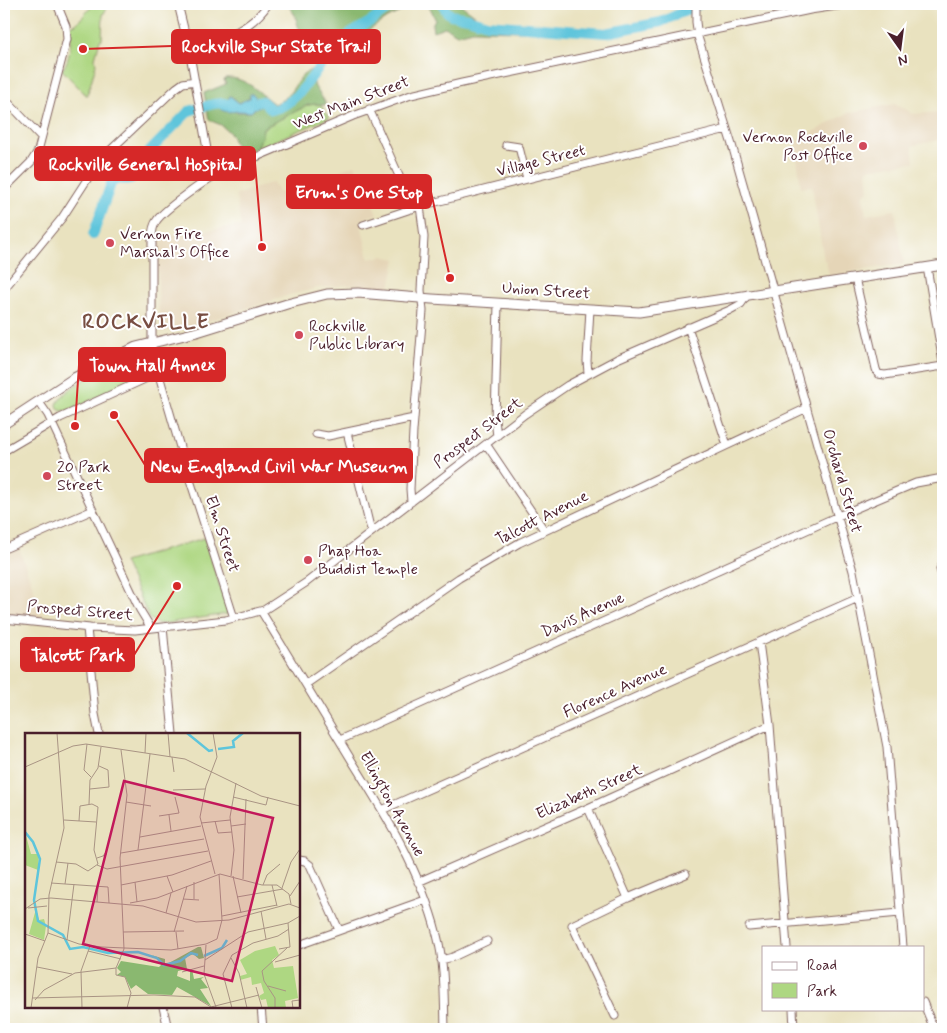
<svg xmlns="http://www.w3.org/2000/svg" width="947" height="1033" font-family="Mynerve,sans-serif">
<rect width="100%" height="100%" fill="#fff"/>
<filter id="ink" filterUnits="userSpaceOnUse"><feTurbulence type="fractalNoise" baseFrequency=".02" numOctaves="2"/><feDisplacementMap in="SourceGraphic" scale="10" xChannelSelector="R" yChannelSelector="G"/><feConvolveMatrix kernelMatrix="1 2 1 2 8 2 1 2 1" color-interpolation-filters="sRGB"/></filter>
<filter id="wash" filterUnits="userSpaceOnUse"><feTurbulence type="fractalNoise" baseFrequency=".0096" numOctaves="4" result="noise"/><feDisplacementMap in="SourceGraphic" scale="20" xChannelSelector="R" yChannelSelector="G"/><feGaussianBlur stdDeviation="1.12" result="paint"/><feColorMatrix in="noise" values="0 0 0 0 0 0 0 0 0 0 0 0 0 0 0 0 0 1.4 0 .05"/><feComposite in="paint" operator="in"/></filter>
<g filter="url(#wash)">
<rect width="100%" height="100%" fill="#e9e2bf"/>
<path fill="#e5d5b7" d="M894,104l7,2 12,8 30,-2v27l-31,7 2,16 -47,7 2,21 -6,6 3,19 29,-5 9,54 -75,11 -3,-13 -2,-2 -12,-74 -11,2 -6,-46 53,-29z
M355,165l22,49 -17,6 9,39 13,-3 14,3 -6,28 -45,-2 -28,3 -28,7 -106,34 -23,3 -2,-35v-60l83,-11 -5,-31 37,-13 5,11z
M19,548l14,39 11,30 -40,-2v-61z"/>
<path fill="#aed782" stroke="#7c7b56" d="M94,4h15l-6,11 -1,24 -2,1 -5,18 1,7 -9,31 -25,-26c9,-11 9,-30 8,-44l6,-2z
M316,104l5,1 8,13 -72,30 1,-5 3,-5 2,-10 45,-23z
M137,356h6c7,6 5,13 -1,19l-71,35 -9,1 -4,-2 -1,-5c11,-22 57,-38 80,-48z
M204,538l24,73 -1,3 -66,10 -6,-2 -6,-4 -25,-56z"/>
<path fill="#8ab870" stroke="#6a6c4e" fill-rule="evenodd" d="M287,4h131l-31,14 -43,29 -31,33 2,7 10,15v3l-9,-1 -8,1 -45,23 -1,9 -4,6 -1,5 -18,7 -9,-22 -9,-8 -12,-5 -5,-27 22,-9 -2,-4 2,-2c21,-1 33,15 48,26 17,-6 18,-17 29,-29 4,-4 10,-5 13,-9l-12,-30 -6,-10 -3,-11zM230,96l2,1 7,6 11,-5 -1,-2 8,11 -6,5h-15l-18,-8 10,-4z
M419,4h41l16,12 6,10 36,2 5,1 1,2 -51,-1 -16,4 -12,-7 -12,4 -1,-6 3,-6c-5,-12 -3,-11 -16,-15z"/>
<path fill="#5ec5db" stroke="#547283" d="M250,94h3l10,12 -8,2 -4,4c-4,0 -8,-1 -13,-1 -8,1 -18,3 -20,-8l10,-3 2,-4 9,7 11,-5z"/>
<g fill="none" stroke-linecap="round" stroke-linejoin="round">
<path stroke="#5ec5db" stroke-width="10" d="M443,4l3,7 5,4 17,3 19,6 119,9 55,-11 39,-18
M247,105l15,-4 10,9c30,-7 45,-45 64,-65 9,-9 21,-15 32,-22 10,-6 18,-14 29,-19
M93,235l19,-54c7,-4 14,1 20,-3l11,-20 46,-47 24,-7 11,-1 8,2"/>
</g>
</g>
<g filter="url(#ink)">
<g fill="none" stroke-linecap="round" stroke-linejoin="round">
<g stroke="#82635f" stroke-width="9">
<path id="minor" d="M178,4l11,45 23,128
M696,4v18l2,15 34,108 121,426 34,176 16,200
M189,49c30,-10 61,-17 79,-45
M4,98l37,39
M369,109l35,78 8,22
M506,145l13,2 8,32
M4,189l27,-27 7,-11 29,-112 -1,-13 -9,-22
M363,225l57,-19 307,-77
M927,267l16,96
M855,278l21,91 2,5 7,1 58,-9
M4,289l58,-71 37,-57 77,-73 7,-5 12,-2
M688,327l39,118
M588,373l-1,-12 3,-52
M39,402l9,13 92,195 11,18
M347,432l22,91 3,9
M316,434l12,2 86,-18
M497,436l-2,-16 3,-117
M486,444l58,86
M4,451l56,-33 98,-45
M411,502l-1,-13 3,-58 10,-120 -2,-21 3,-53 -4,-31
M4,549l89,-39
M943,564l-3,5 3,10
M261,611c30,50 61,100 91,150 34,54 69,111 85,174 8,30 7,63 8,94
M234,618l-50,-157 -32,-110v-112c0,-7 1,-14 5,-19 9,-12 50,-41 64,-48l132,-56 58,-21 51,-12 348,-73 40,-6
M4,619l86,9 45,2 91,-10 38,-10 43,-28 218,-168 43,-29 49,-26 113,-49 11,-6 7,-10
M163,627l10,107
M87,628l8,86 4,20
M759,642l11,83 17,222
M306,684l153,-106 60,-35 288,-135
M340,740l498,-224 78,-33 27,-5
M588,808l40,90
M382,810l476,-212
M299,860l6,1 5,4 29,65
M418,882l170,-74 182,-83
M749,927l151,-14
M299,945l126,-45
M441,960l12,-3 34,-16
M923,1002l11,27
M163,1007l5,22
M261,1007l2,22
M793,1009l1,20
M615,1016l-43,-91 56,-27 58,-24"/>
</g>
<g stroke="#82635f" stroke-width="11">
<path id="major" d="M4,424l70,-46 62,-31 61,-15 90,-28 40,-10 31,-1 74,6 207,13 304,-47"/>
</g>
<use href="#minor" stroke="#fff" stroke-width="7"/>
<use href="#major" stroke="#fff" stroke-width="9"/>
</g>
</g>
<g fill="#d1495b" stroke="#fff" stroke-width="2">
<circle cx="863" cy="146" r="5"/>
<circle cx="110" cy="243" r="5"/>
<circle cx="299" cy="335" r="5"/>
<circle cx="47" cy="476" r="5"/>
<circle cx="308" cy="560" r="5"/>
</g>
<g text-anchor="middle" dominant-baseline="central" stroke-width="4" stroke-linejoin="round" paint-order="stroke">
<g font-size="16" fill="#4a1f2b" stroke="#fff">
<text transform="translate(351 103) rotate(-21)">West Main Street</text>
<text transform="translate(541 161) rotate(-14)">Village Street</text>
<text transform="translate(546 291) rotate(4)">Union Street</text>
<text transform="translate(478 433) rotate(-37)">Prospect Street</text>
<text transform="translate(842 481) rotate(74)">Orchard Street</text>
<text transform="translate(542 518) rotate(-27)">Talcott Avenue</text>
<text transform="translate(222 534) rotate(72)">Elm Street</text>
<text transform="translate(80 611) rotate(5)">Prospect Street</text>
<text transform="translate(583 615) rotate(-24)">Davis Avenue</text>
<text transform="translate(615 691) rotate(-24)">Florence Avenue</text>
<text transform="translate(589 792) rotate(-24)">Elizabeth Street</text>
<text transform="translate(392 804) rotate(61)">Ellington Avenue</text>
</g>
<g font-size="16" fill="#4a1f2b" stroke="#fff" text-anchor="start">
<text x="853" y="137" text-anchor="end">Vernon Rockville<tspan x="853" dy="18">Post Office</tspan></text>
<text x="120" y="234">Vernon Fire<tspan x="120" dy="18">Marshal's Office</tspan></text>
<text x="309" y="326">Rockville<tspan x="309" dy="18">Public Library</tspan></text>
<text x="57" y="467">20 Park<tspan x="57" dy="18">Street</tspan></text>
<text x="318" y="551">Phap Hoa<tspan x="318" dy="18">Buddist Temple</tspan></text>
</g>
<g font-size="21" font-weight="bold" letter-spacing="1" fill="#784e42" stroke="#fff">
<text x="146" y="322">ROCKVILLE</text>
</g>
</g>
<g transform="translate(25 733)">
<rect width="275" height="275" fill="#e9e2bf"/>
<path d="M0,99l6,22h8l-1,16 -13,-5zM11,176l3,11 5,-1 2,7 -2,14 -15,-6zM250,213l4,9 -7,5 2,8 19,-2 5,32 -13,3 1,7h-18l-2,-9 -5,1 -2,-4 5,-3 -3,-10 -9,2 -1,-8 -11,3v-4l7,-2 -7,-14 15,-9z" fill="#aed782"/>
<path d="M173,214h3l3,11 -5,1 -6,-5 -8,4 2,11 -9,2 -1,5 13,5v-11l2,-1 2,10 10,-2 -3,2 7,9 -8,1 11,17 -34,-19 -5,8 -24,-1 -12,-9 -5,4 -6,-12 -8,-2 4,-3 -4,-4 4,-7 38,6 2,-2 -3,-7 -7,-3 14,4v4h4z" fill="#8ab870"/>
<path fill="none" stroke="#5ec5db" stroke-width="2.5" d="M162,0l22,18 4,-1M193,16l16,-2 -1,-6 10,-8M0,99l8,10 7,17 -6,41 4,21 25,14 7,14 13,-2 25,6 30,-1 19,6 7,7 16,-4 11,-8 7,2M179,223l18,-8 5,-8"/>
<path fill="none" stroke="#a99484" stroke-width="1" d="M143,0l2,24M188,0l4,24 -11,29 -6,31 15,57M62,11l-3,26 7,7M120,20l1,-20M147,24l2,15M0,34l48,-21 13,-2 99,15 76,37 39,10M65,56l19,-2 -1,-17 -9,-4M148,57l32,-1M208,64l33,8 2,-8M101,69l25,4M64,71l1,-24 8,-12 3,-21M144,82l2,16M134,83l20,-3 -4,-16M39,87l32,2M190,88l3,12 14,-1M176,90l29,-3M206,93l15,-2M115,104l61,-11M113,117l12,-96M96,120l83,-14M72,125l9,-3v-3l-3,4M31,129l20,2 12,7 10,-7 -4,-14 4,-43 -6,-3 -12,2 -1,15M72,132l10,4 101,-18M142,143l6,16M206,143l3,-26 -4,-33 6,-34M208,143l8,37M218,146l3,-80M110,149l2,20M169,149v17M26,150l57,4 1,16M40,151l3,-21M96,152l51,-10 39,-14M238,152l4,-10 13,-11M247,152l5,21M257,155l9,-26 9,-13M265,163l10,-15M212,164l46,-8M158,166l16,1M72,169l1,-16M105,170l27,-5 63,-24 42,11h15l12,9 2,10M3,175l19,-2M0,176l15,-10 11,-1 92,8 53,16 33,-2 60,-16 11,4M236,178l5,28M141,180l5,-20M197,183l55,-11M98,199l61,-1M149,199l13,-46M151,199l2,17M23,200l31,11 23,3 69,3 35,-6 11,-5 5,-19 -3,-46M0,201l20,7M42,207l7,-56M181,212l-2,29 12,33M254,216l11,-2 -2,-24M63,218l33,8M206,225l8,15 8,35M180,227l43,-28 40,-9 12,-7M250,229l25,-7M12,234l35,7M91,235l8,-19 -4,-91 7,-63 -6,-45M91,235v7l9,2 6,16 -4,15M157,239l22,-6M243,253l18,5M231,254l6,21M7,265l122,-3 41,2 16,10 48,-12M10,267l9,-10 31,-17 41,-5M6,275l7,-50 10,-25 1,-38 15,-67 -7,-95M57,275l-1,-37 9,-25M207,275l-9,-34 9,-19 21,-12 25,-7 11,-7M250,275v-10l-11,-17 -2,-10 25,-23M268,275l-1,-7 8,-1"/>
<path fill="#c2185b" fill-opacity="0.15" stroke="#c2185b" stroke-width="2.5" d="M99,48l149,37 -41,163 -149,-37z"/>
<rect width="275" height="275" fill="none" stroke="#4a1f2b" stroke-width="2.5"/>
</g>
<path fill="none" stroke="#d62828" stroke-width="2" d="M83 49L172 46M262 247L255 163M450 278L431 192M75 426L79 365M114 415L145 465M177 586L134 655"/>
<g fill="#d62828" stroke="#fff" stroke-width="2">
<circle cx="83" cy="49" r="5"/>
<circle cx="262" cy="247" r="5"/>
<circle cx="450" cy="278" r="5"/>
<circle cx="75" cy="426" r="5"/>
<circle cx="114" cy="415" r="5"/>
<circle cx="177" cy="586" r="5"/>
</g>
<g fill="#d62828" stroke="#d62828" stroke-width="2">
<rect x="172" y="30" width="208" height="33" rx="5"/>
<rect x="35" y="147" width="220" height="33" rx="5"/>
<rect x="287" y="175" width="144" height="33" rx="5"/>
<rect x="79" y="348" width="146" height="33" rx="5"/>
<rect x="145" y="449" width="267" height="33" rx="5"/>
<rect x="21" y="638" width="113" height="33" rx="5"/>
</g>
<g font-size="18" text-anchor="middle" font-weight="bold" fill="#fff">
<text x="276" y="52">Rockville Spur State Trail</text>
<text x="145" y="170">Rockville General Hospital</text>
<text x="359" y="198">Erum's One Stop</text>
<text x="152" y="371">Town Hall Annex</text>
<text x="279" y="472">New England Civil War Museum</text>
<text x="78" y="661">Talcott Park</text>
</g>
<rect width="947" height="1033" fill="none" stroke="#fff" stroke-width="20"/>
<rect x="762" y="946" width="162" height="65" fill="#ffffff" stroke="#b7a5aa"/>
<rect x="772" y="962" width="25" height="8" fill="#ffffff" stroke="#b7a5aa"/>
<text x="807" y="970" font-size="15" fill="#4a1f2b">Road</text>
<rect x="772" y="983" width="25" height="15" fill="#aed782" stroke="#b7a5aa"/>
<text x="807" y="996" font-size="15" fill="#4a1f2b">Park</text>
<g transform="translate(900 48) rotate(166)" stroke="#ffffff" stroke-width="4" paint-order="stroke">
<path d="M0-4L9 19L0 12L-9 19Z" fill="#4a1f2b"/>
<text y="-8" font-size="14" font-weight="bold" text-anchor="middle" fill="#4a1f2b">N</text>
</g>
</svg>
